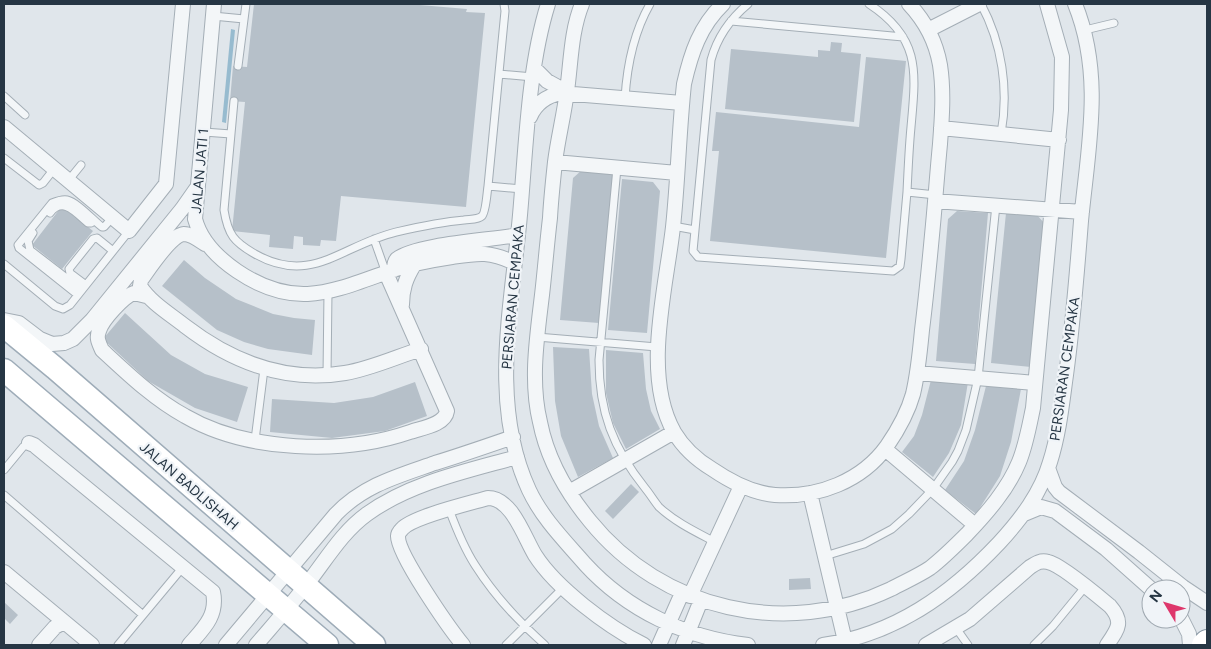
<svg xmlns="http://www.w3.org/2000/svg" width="1211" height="649" font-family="Figtree,sans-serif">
<rect width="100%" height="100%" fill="#e0e6eb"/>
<path fill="#97bbcf" d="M231,29l4,1 -9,93 -4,-1z"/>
<path fill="#b6c0c9" d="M254,4h154l59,5 -1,3 19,1 -19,194 -125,-11 -5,45 -15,-1 -1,6 -17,-1v-8l-9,-1 -1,13 -24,-2 1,-12 -38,-4 13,-129 -15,-1 3,-35 14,1z
M831,42l11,1 -1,9 20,2 -7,68 -129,-13 6,-60 87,8v-7l12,1z
M866,57l40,4 -20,197 -176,-17 9,-90h-7l4,-39 143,15z
M582,170l31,3 -14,150 -39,-3 13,-142z
M622,179l31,3 7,9 -13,142 -39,-3z
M62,206l31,25 -31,38 -30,-24z
M957,211l31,2 -13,151 -39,-3 12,-142z
M1006,213l31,2 8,9 -14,143 -40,-4z
M184,260l21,18 31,21 37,15 21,4 21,2 -3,35 -44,-6 -24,-7 -27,-12 -55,-44z
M125,313l46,42 34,19 43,13 -11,35 -42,-14 -47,-27 -45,-42z
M553,347l36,2 3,45 7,32 14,32 -35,19 -17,-41 -6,-35z
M606,350l37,3 3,36 5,22 9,18 -34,20 -13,-26 -7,-30z
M931,380l37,2 -7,43 -12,28 -16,24 -31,-25 12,-16 8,-21z
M415,382l12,34 -42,15 -53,7 -62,-6 2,-33 62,4 39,-6z
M986,386l35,3 -10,53 -11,34 -24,38 -31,-24 19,-29 11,-31z
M631,484l8,8 -26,27 -8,-8z
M810,578l1,11 -22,1v-11z
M4,602l14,13 -8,9 -6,-6z"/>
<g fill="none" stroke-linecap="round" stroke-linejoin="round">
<g stroke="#a4aeb6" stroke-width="9">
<path id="service" d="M869,4c52,34 47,68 42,123 -2,21 -3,43 -4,65l29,3
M981,4c21,39 28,86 20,130
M213,16l31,3
M731,21l172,16
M1085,30l29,-7
M238,66l8,-62
M499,74l34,3
M4,96l21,19
M625,98c2,-32 9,-66 25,-94
M234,101l-10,109c4,25 10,32 31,44 57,32 87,-9 141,-22 22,-5 45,-10 68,-12 5,-1 14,0 18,-4 4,-4 5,-24 6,-30l17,-175 -1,-7
M204,132l27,2
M4,158l35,27 4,-2 11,-14
M617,168l-18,192c0,52 14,88 46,128 5,6 9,13 14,19 16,15 37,25 56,35
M68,181l13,-16
M488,186l34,3
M50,213c13,-17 26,0 38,10h3l3,-2
M673,226l22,4 -2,21 5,6 195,14 7,-5 1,-7 6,-67
M695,230l16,-170c6,-22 19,-41 37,-56
M33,233l-5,8 2,9 52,40
M374,239l12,34
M4,264l51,42 8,3 7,-4 59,-74
M86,285l-16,-12 -1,-4 24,-30 4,-1 16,13
M78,295l-59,-47 -1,-3 34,-42c5,-2 10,-4 15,-3 10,2 27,21 35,27h2l9,-10
M537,337l120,10
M327,375l1,-83
M255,440l9,-71
M4,470l19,-23 6,-4
M4,495l139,120
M449,509c7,19 15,39 26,56 19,30 44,57 70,80
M825,556l39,-12 28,-15 17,-15 24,-25 19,-27 6,-11 8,-21 12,-52 18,-173
M956,628l12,17
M118,645l65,-78
M506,645l57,-57
M1034,645l19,-19 32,-39"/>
</g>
<g stroke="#a4aeb6" stroke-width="16">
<path id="minor" d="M214,4l-19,215c6,23 23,39 42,52 59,40 96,20 156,-1 18,-6 39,-10 59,-13 27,-4 37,-6 63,6
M548,4c-20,64 -22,144 -28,211 -8,90 -31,189 9,275 13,28 36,51 56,74 42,46 101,74 163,81
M582,4c-11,27 -11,58 -15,87 -3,24 -9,47 -12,71 -2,19 -4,37 -5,56 -3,25 -5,51 -8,77 -5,42 -12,86 -2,127 7,36 27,71 50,99 72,89 196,118 301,68 13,-7 27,-13 39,-21 13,-10 25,-22 37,-34 20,-21 41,-45 52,-72 7,-17 10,-35 14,-54l28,-298 1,-53 -15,-53
M723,4c-23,22 -32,49 -39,80 -5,47 -6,96 -11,143 -7,62 -31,148 1,205 9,15 23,28 38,37 19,13 40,24 63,26 43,3 87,-14 112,-49 11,-16 21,-34 26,-52 5,-21 7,-43 9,-64 4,-32 7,-63 10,-95 3,-30 5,-60 8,-91 2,-26 4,-53 0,-79 -4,-23 -15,-44 -31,-61
M928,30l51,-26
M534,68l13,13 20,11
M530,117c6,-14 16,-21 31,-24l121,10
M4,127l125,104 37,-47 17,-180
M941,128l118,12
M555,162l122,11
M935,201l147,11
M205,244c-6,-4 -14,-10 -21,-10 -13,1 -35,35 -43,46l-1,6c11,17 30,28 45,40 47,36 100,57 160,47 25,-4 51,-16 76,-24
M394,270c0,-4 0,-8 3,-11 19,-15 95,-19 121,-24
M146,296l-12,-3c-10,3 -32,27 -35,38 -3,7 0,12 3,19 26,24 52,49 83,66 62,36 158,39 225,16 11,-4 35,-7 37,-21l-61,-138
M402,305c0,-16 4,-27 12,-40
M4,320l15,3 21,16 12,5 12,-1 9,-4 19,-19 90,-111 14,-20
M917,373l118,10
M29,443l5,2 179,147c5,24 -10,37 -24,53
M885,449l90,76
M1048,468l7,19 4,5 80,60 44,35 24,16
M569,492l105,-60
M810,493l35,148
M1024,514l17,-7 14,4 51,38 45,40
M4,572l88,73
M690,596l51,-110
M1181,618l8,16 1,11
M39,645l16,-18 9,-5
M226,645l110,-131c28,-29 62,-38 99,-51 26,-8 52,-17 78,-26
M256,645c17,-20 35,-40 51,-61 19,-24 35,-52 60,-70 43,-31 100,-43 150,-57
M463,645c-13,-16 -66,-91 -65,-109 0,-2 2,-5 4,-7 10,-12 69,-26 86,-31 24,0 36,39 47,57 21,33 73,72 109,90
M659,645l23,-52
M683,645l18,-45
M823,645c72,-11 127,-50 176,-102 22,-24 42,-50 51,-81 9,-28 12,-58 16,-87 7,-51 11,-102 15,-154 7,-74 23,-145 -6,-217
M926,645l44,-26 60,-52c6,-4 11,-7 18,-5 12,2 50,34 62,44 14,16 8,23 -3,39"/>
</g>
<g stroke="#9eacb8" stroke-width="25">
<path id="primary" d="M4,326l51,42 319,277
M4,370l323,275"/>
</g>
<g stroke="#8696a3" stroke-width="26">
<path id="trunk" d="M1204,645l3,-3"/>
</g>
<use href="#service" stroke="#f3f6f8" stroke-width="7"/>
<use href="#minor" stroke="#f3f6f8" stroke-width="14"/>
<use href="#primary" stroke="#fff" stroke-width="22"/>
<use href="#trunk" stroke="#fff" stroke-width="24"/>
</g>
<g text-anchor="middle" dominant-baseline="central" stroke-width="4.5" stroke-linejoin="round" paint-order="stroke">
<g font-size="14" fill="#263644" stroke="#f0f4f8">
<text transform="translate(200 171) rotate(-85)">JALAN JATI 1</text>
<text transform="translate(513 297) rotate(-85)">PERSIARAN CEMPAKA</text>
<text transform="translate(1065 369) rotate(-82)">PERSIARAN CEMPAKA</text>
<text transform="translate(189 486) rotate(41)">JALAN BADLISHAH</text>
</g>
</g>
<rect width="1211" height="649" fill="none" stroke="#263644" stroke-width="10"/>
<g transform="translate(1166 604) rotate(308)"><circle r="24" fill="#f0f4f8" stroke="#9fa8b0"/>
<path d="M0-4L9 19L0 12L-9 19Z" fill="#de376c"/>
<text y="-8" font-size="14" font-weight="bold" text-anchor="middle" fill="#263644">N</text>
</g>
</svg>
